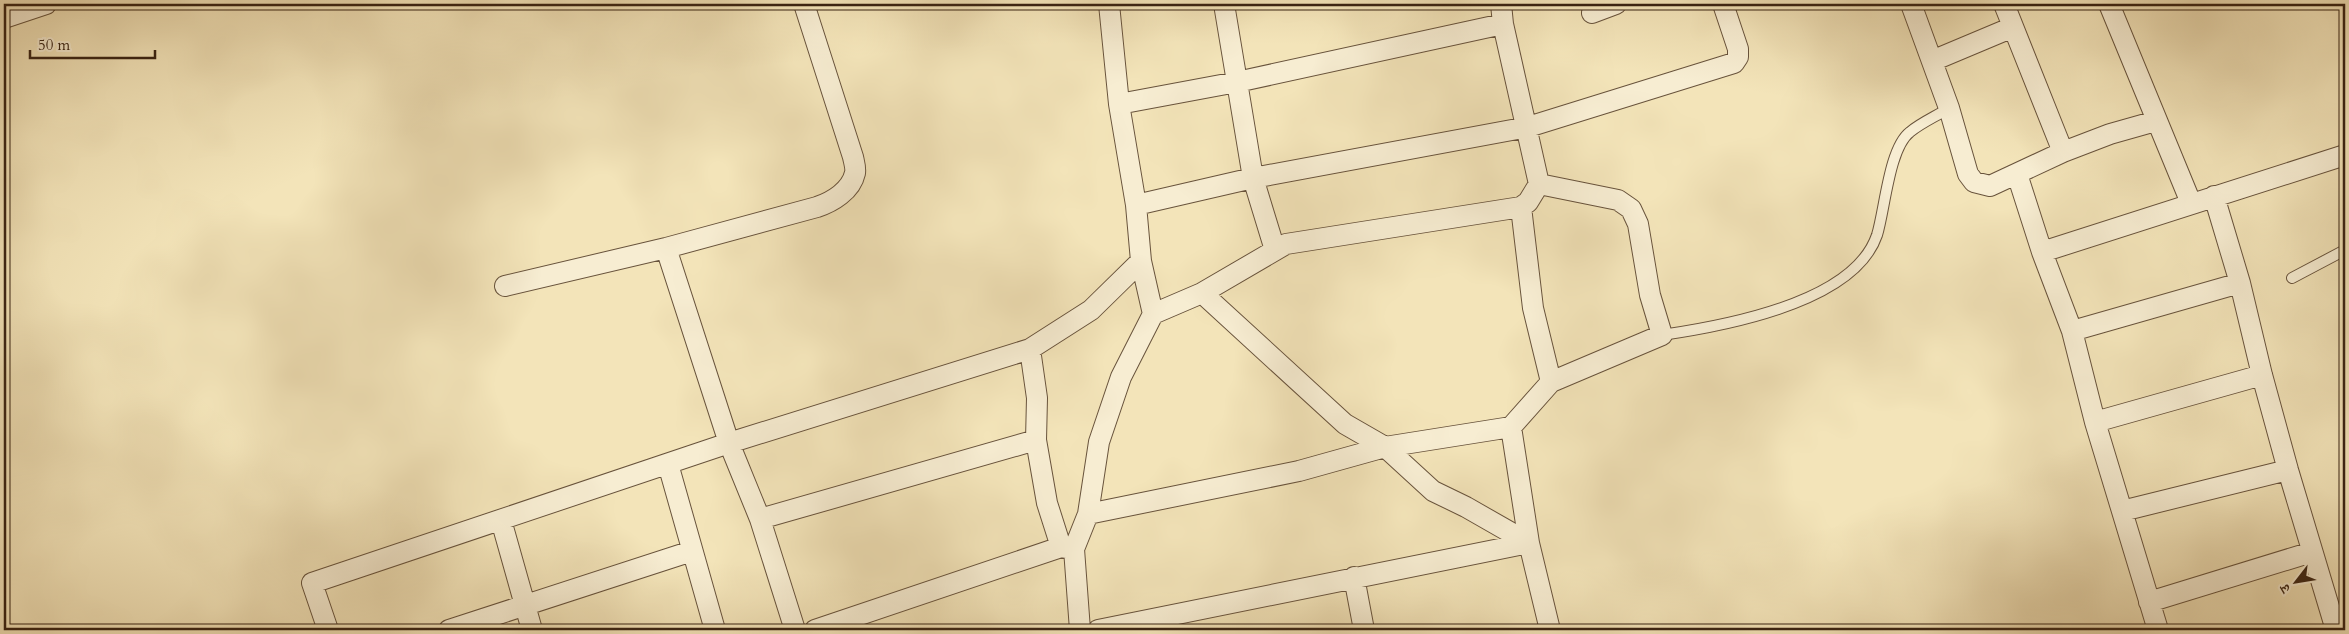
<svg xmlns="http://www.w3.org/2000/svg" width="2349" height="634" font-family="Cardo,'Noto Serif Devanagari',serif">
<rect width="100%" height="100%" fill="#f3e4b9"/>
<filter id="stains"><feTurbulence type="fractalNoise" baseFrequency=".004" numOctaves="4"/><feColorMatrix values="0 0 0 0 .2 0 0 0 0 .09 0 0 0 0 .02 0 0 0 .5 -.17"/></filter>
<radialGradient id="worn" r=".72"><stop offset=".6" stop-color="#630" stop-opacity="0"/><stop offset="1" stop-color="#630" stop-opacity=".3"/></radialGradient>
<g fill="none" stroke-linecap="round" stroke-linejoin="round">
<g stroke="#68533c" stroke-width="12">
<path id="lane" d="M2292,278l53,-28
M1662,335c62,-9 192,-32 215,-100 8,-26 12,-87 33,-103 12,-10 27,-16 39,-24"/>
</g>
<g stroke="#68533c" stroke-width="22">
<path id="street" d="M1224,4l29,174 22,72
M1911,4l38,104 19,66 6,8 16,4 73,-34 47,-18 46,-13
M2004,4l59,148
M2109,4l82,199
M1592,13l24,-9
M4,18l42,-14
M1932,61l81,-34
M1119,104l118,-22 266,-58
M2017,174l25,78 30,79 23,91 63,208
M2214,196l26,87 22,92 26,95 48,160
M1136,205l117,-27 275,-51 206,-64 4,-6v-8l-15,-45
M1521,207l12,101 18,74
M666,248l63,195 31,76 35,111
M2042,252l303,-97
M505,286l161,-38 151,-41c15,-5 34,-16 38,-34 1,-5 -1,-11 -2,-16l-49,-153
M1202,293l84,-49 235,-37 7,-5 11,-18 -36,-160 -2,-20
M1153,314l49,-21 143,131 40,23 48,44 33,16 63,36
M2072,331l168,-48
M1030,349l7,49 -1,42 11,63 14,44
M2095,422l167,-47
M1511,427l18,116 21,87
M668,464l47,166
M2122,511l166,-41
M1088,514l211,-43 86,-24 126,-20 40,-45 111,-47 -12,-40 -12,-71 -7,-15 -13,-9 -79,-16
M760,519l276,-79
M501,520l31,110
M1354,577l10,53
M2149,602l163,-50
M328,630l-16,-47 417,-140 301,-94 61,-39 50,-49
M449,630l243,-79
M815,630l246,-83 13,2
M1080,630l-6,-81 14,-35 11,-72 22,-65 32,-63 -12,-53 -5,-56 -17,-101 -10,-100
M1098,630l431,-87"/>
</g>
<use href="#lane" stroke="#f7edd2" stroke-width="10"/>
<use href="#street" stroke="#f7edd2" stroke-width="20"/>
</g>
<rect width="2349" height="634" fill="none" stroke="#f3e4b9" stroke-width="20"/>
<rect x="5" y="5" width="2339" height="624" fill="none" stroke="#392313" stroke-width="2.5"/>
<rect x="10" y="10" width="2329" height="614" fill="none" stroke="#392313"/>
<g transform="translate(2296 582) rotate(239)" stroke="#f7edd2" stroke-width="4" paint-order="stroke">
<path d="M0-4L9 19L0 12L-9 19Z" fill="#392313"/>
<text y="-8" font-size="14" font-weight="bold" text-anchor="middle" fill="#392313">उ</text>
</g>
<path d="M30 50v8h125v-8" fill="none" stroke="#392313" stroke-width="2.5"/>
<text x="38" y="50" font-size="15" fill="#392313" stroke="#f7edd2" stroke-width="4" paint-order="stroke">50 m</text>
<rect width="100%" height="100%" filter="url(#stains)"/>
<rect width="100%" height="100%" fill="url(#worn)"/>
</svg>
